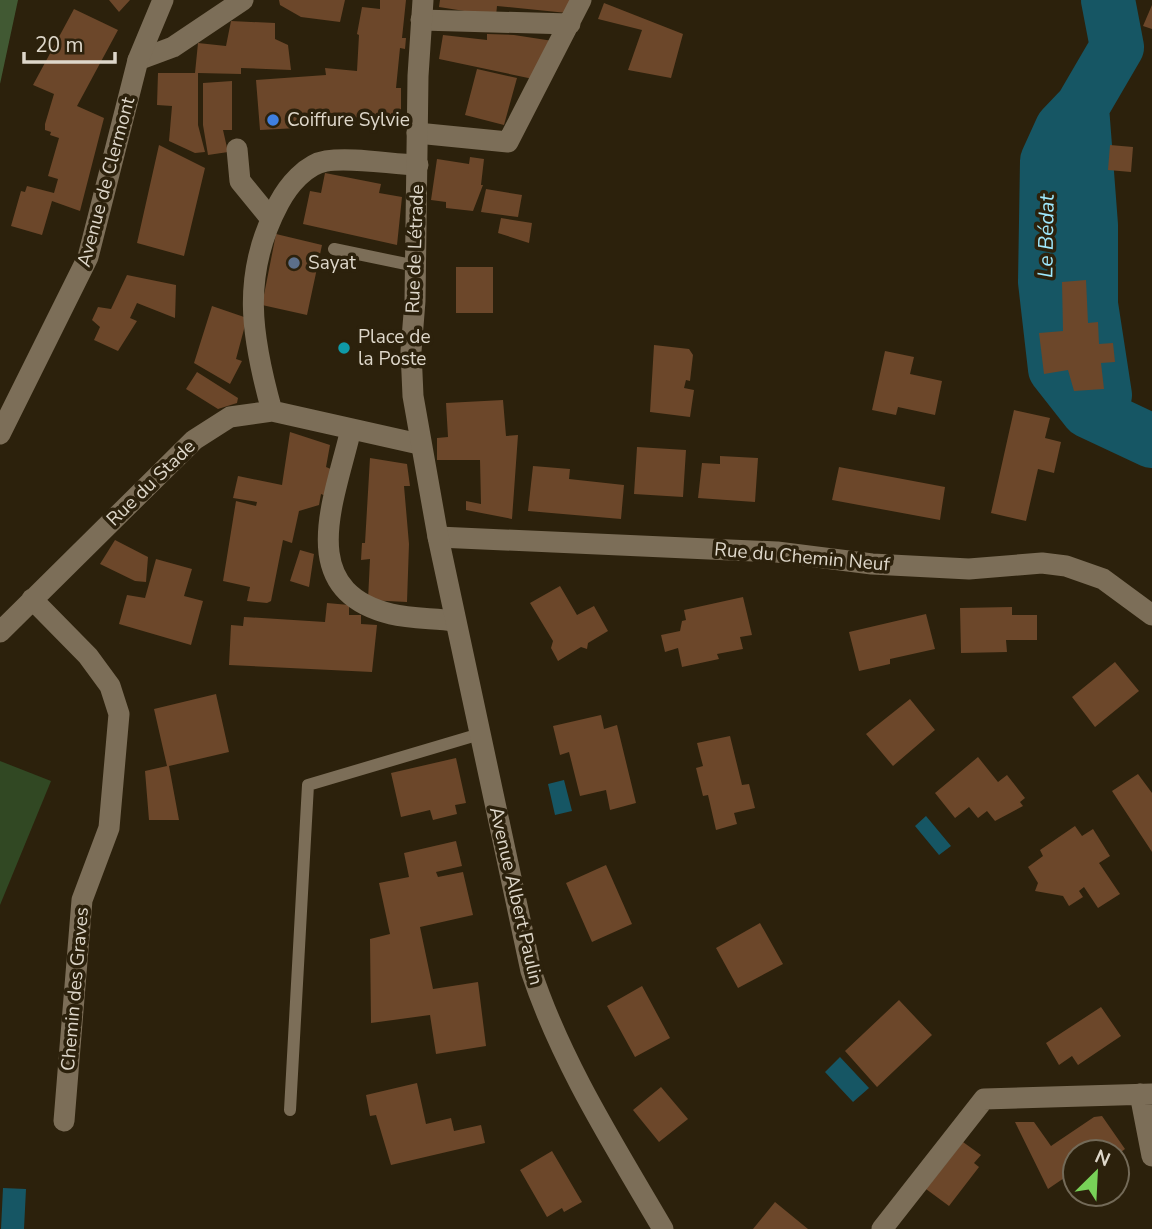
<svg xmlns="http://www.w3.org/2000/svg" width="1152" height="1229" font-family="'Nunito Sans',sans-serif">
<rect width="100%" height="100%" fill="#2c210c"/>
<path fill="#314823" d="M0,761l51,20 -51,124z"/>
<path fill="#415933" d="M0,0h18l-18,84z"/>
<path fill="#165664" d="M564,780l8,31 -17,4 -7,-31z
M926,816l25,30 -12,9 -24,-29z
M840,1057l29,31 -16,14 -28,-30z
M3,1188l23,1 -2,40h-23z"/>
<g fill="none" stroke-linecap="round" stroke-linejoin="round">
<path stroke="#165664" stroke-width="54" d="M1108,0l9,47 -35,60 -20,21 -15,33 -2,121 10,87 33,42 64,30
M1082,107l9,118v79l14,91"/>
</g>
<path fill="#6c472a" d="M109,0h21l-11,12z
M279,0h66l-5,22 -39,-5 -21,-12z
M380,0h26l-4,38h4l-1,11 -5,-1 -4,40h5v31l-16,2 -31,-4v6l-19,3 -75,4 -4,-50 70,-5 -1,-7 32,3 2,-36 -2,-1 5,-27 18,2z
M440,0h136l-9,13 -70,-7 -1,10 -57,-9z
M604,3l79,31 -12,44 -43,-8 14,-40 -44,-11z
M1152,5v24l-9,-3z
M74,9l44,21 -41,76 27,12 -24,93 -28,-10 -10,34 -31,-9 10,-35 4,1 2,-6 27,7 4,-14 -10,-3 11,-38 -9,-3 1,-3 -6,-2v-6l9,-30 -21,-9z
M231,21l44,2v16l13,6 3,25 -50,-2v6l-43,-1v52l7,27 -10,1 -26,-12 3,-35 -15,-1 1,-32h37l3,-30 28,3z
M487,34l27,1 39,6 -20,38 -94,-20 4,-24 44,5z
M477,69l40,9 -13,47 -39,-10z
M232,81v49h-9l5,22 -20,3 -5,-30v-42z
M159,145l46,23 -21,88 -47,-13z
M1110,145l23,2 -2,25 -23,-2z
M470,157l14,2 -3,26h2l-10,26 -27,-3v-6l-15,-2 6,-41 32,5z
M325,173l56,11 -2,9 23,4 -5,48 -94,-21 7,-33 11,2z
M486,189l36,6 -4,22 -37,-5z
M501,218l31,5 -3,20 -31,-10z
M276,234l46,11 -15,70 -45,-10z
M456,267h37v46h-37z
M127,275l49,10 -1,33 -38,-15 -7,15 7,3 -19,30 -24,-11 6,-13 -8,-7 6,-13 13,2z
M1086,280l2,43 10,-1 1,22 14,-1 2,19 -14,1 3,26 -30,2 -6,-21 -24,4 -5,-41 24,-2 -1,-49z
M212,306l35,12 -11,41 6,2 -12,23 -36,-21z
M654,345l35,4 4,6 -3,26 -4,-1 -2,8 10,2 -4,27 -40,-5z
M885,351l29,6 -4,17 32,7 -7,34 -37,-8 -2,8 -24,-5z
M197,372l41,26 -1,5 -19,6 -32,-20z
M503,400l3,36 12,-1 -6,84 -46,-9v-9l15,3 -1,-44h-43v-22l11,-1 -2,-34z
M1014,410l36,8 -5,20 16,4 -7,31 -16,-4 -12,52 -35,-8z
M290,432l40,13 -4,22 7,3 -7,26 -5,-2 -2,11 -20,6 -7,32 -9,-3 -12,61 -4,2 -20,-2 3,-14 -27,-6 13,-80 20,5 1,-4 -24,-4 5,-22 44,9z
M637,447l49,3 -3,47 -49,-3z
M720,456l38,2 -3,44 -57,-4 4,-35 18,1z
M370,458l37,6 3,22h-6l5,58 -2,58 -39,-2 2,-41 -9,1 1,-17h3z
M533,466l37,3 -1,10 55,6 -3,34 -93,-8z
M839,467l106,20 -5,33 -108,-20z
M115,540l33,17 -2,25 -11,-1 -35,-17z
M300,550l14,4 -5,33 -19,-6z
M156,559l36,10 -8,27 19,5 -12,44 -72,-21 8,-29 18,3z
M560,586l17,29 17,-9 14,25 -20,12 -1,6 -6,-2 -23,14 -7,-13 2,-7 -23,-38z
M743,597l9,38 -12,2 3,12 -26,5 2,5 -37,8 -4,-19 -13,4 -4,-17 19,-4 2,-10 4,-1 -2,-10z
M327,603l22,2v10h12v9l16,1 -5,47 -143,-7 2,-40 12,1 1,-9 81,5z
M1012,607v8h25v25h-31l1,12 -46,1 -1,-45z
M926,614l9,35 -45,10v5l-31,7 -10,-39z
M1115,662l24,29 -44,36 -23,-30z
M216,694l13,58 -60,14 10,54h-30l-4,-49 22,-5 -13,-57z
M910,699l25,31 -42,36 -27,-32z
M601,715l3,14 13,-4 19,78 -26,7 -4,-20 -26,6 -11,-44 -9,3 -7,-29z
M730,736l12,49 7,-1 6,24 -21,5 3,11 -21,6 -8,-35 -5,1 -7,-28 7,-2 -6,-23z
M978,757l20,25 9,-7 18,23 -5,4 3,4 -28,15 -8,-10 -9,7 -9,-11 -14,11 -20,-25z
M456,758l10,45 -11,2 2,9 -24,6 -3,-10 -29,7 -10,-44z
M1138,774l14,19v59l-40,-61z
M1075,826l7,10 11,-7 17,27 -11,7 21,31 -22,14 -14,-21 -5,4 4,6 -14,9 -6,-10 -28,-5 3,-8 -10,-16 15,-11 -3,-6z
M456,841l6,25 -26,6 2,5 25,-5 10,43 -53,12 13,62 45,-7 8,64 -50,8 -6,-39 -59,8 -1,-84 20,-5 -11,-51 30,-6 -5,-24z
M606,865l26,59 -40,18 -26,-59z
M760,923l23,41 -45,24 -22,-40z
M642,986l28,52 -35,19 -28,-51z
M899,1000l33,35 -55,52 -32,-36z
M1101,1007l20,29 -43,29 -6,-9 -13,9 -13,-22z
M417,1083l9,41 25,-6 3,13 27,-6 4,18 -94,22 -15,-50 -6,1 -4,-21z
M661,1087l27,32 -29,23 -26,-32z
M1102,1116l23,33 -8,6v-3h-42v29l-5,-7 -22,15 -33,-67h19l17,24 43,-29z
M963,1142l18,13 -7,8 5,4 -30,39 -23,-17z
M552,1151l30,51 -18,10 -2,-4 -15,9 -27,-47z
M775,1202l33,27h-55z"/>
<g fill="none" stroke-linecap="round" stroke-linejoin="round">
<path stroke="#7c6e58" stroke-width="12" d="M334,249l82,17
M290,1110l18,-325 172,-51"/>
<path stroke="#7c6e58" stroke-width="21" d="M421,20l149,4
M138,60l35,-13 70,-47
M417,133l91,9 73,-142
M237,149l3,32 31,38
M272,411c-21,-75 -31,-137 7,-208 9,-17 27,-39 47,-42 26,-4 64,3 92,4
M351,429c-16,70 -58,161 40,185 20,5 43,4 64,7
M438,537l339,15 95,12 97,5 73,-6 24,3 37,13 49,36
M32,599l56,57 22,30 9,28 -10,114 -27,72 -18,221
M0,632l194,-192 36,-23 42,-6 147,33
M1140,1094l12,62
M882,1229l102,-130 168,-5"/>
<path stroke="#7c6e58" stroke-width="21" d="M423,0l-5,76 -3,225 -4,50 2,45 25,141 93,434c31,93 83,174 132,258
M0,434l88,-177 50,-197 25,-60"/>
</g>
<circle fill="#3f7fe0" stroke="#2c210c" stroke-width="2.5" cx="273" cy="120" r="7"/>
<circle fill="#5c6f8a" stroke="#2c210c" stroke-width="2.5" cx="294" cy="263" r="7"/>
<circle fill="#0f9aa8" stroke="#2c210c" stroke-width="2.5" cx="344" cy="348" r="7"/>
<g text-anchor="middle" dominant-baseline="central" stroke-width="7" stroke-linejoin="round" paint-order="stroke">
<g font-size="19" fill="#ded7ca" stroke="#2c210c" text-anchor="start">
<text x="287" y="120">Coiffure Sylvie</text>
<text x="308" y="263">Sayat</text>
<text x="358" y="337">Place de<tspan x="358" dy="22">la Poste</tspan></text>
</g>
<g font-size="19" fill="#ded7ca" stroke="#2c210c">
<text transform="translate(106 182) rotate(-75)">Avenue de Clermont</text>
<text transform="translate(415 249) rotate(-88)">Rue de Létrade</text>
<text transform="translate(151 483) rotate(-44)">Rue du Stade</text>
<text transform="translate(802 557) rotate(5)">Rue du Chemin Neuf</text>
<text transform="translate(516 896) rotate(77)">Avenue Albert Paulin</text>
<text transform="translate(75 989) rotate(-85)">Chemin des Graves</text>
</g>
<g font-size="21" font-style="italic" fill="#9fe8fc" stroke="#2c210c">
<text transform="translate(1046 236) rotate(-89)">Le Bédat</text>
</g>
</g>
<g transform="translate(1096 1173) rotate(24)"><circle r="33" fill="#2c210c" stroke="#736a58" stroke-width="2"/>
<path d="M0-5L12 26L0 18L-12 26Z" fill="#78d158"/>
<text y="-10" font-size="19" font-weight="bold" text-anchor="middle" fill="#ded7ca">N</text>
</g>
<path d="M24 52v10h91v-10" fill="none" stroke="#ded7ca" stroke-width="3.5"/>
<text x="35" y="52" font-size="21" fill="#ded7ca" stroke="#2c210c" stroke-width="5" paint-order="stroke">20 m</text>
</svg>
